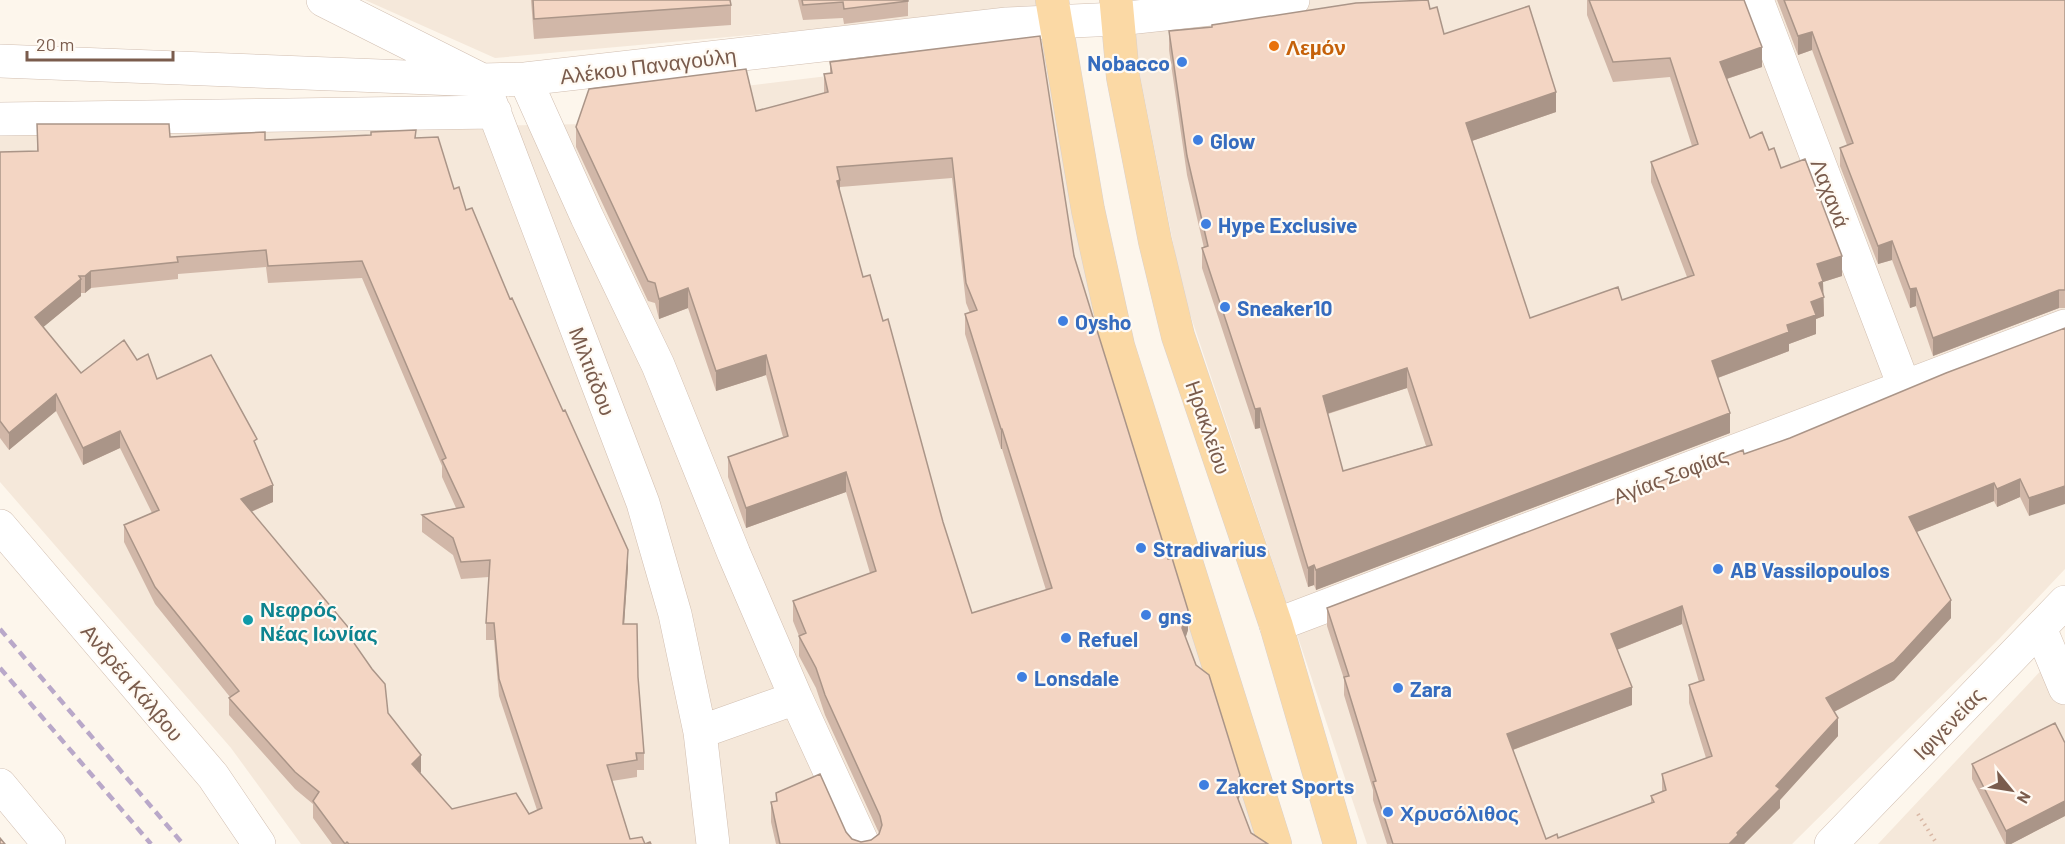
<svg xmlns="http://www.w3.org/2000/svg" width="2065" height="844" font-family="Barlow,sans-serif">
<rect width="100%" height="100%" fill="#fdf6ec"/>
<path fill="#f5e8da" d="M365,0h685l1,8 -556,50z
M1132,0h933v569l-66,70 -207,205h-425l-184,-551 -47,-238z
M1057,48l203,796h-959l-70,-96 -231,-266v-347l584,-11 7,-19z
M2065,645v199h-187z"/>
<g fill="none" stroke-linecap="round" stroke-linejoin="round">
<g stroke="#d1beb0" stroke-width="34">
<path id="minor" d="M323,0l159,80 161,423 32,111 25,118 13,112
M1757,0l147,386
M0,61l482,19 43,-1 482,-55 111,-5 175,-19
M525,79l62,138 71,148 76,189 62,144 67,146
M0,119l495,-7
M0,526l213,250 46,68
M1276,625l789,-299
M2040,628l25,60
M700,732l96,-34
M0,785l49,59
M1831,844l234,-242"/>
</g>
<g stroke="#dad1cd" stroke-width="34">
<path id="major" d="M1052,0l36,210 30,136 157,498
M1116,0l7,77 32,164 23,95 98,289 64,219"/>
</g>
<path stroke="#d9b8a5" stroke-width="4" stroke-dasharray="1.5 4.5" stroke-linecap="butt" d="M1918,814l19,30"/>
<use href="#minor" stroke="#fff" stroke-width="33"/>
<use href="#major" stroke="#fbd9a5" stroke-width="33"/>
<path stroke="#b9a8c9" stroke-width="4.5" stroke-dasharray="9 6" stroke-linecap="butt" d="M0,629l183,215
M0,668l151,176"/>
</g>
<path fill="#d1b7a8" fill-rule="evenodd" d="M531,0h199l1,5v20l-197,14z
M798,0h110v16l-64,8 -1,-6 -40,2z
M1587,0h157l18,67 -35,12 23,59 19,12 12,18 61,108 -19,6 1,34 -8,3v15l-27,10v7l-71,27 12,55 -414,157 -2,-5 -6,2 -48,-159 -5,1 -53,-161v-20h2l-17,-73 -18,-125v-19l261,-22 14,25 112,78 -84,29 58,177 92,-18 65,-23 -36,-95v-20l41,-16 -22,-69 -57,5 -26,-67zM1407,388l19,58 -83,25 -15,-57z
M1777,0h288v308h-6l-126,48 -17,-50 -6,2 -18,-48 -14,4 -38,-98v-18l7,-3 -35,-95 -14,5z
M1040,36l34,220 114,374 -3,8 55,157 -2,5 13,33 17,11h-492l-5,-22v-20l5,-1v-8l70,39 6,7 9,3 10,-2 8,-7 -54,-118 -9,-27 -17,-32v-20l-6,-15v-20l77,-28 -24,-81 -100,36 -18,-51v-20l55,-20 -17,-62 -50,16 -28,-83 -29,11 -4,-16 -7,-2 -72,-154v-20l180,-16 68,-18v-19l6,-1v-11zM952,178l14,125 4,10 -5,1v20l36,115h1l44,141 -74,23 -109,-336 -23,-84v-6z
M37,124l133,13 95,3 151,-2 38,51 12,21 44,89 118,268 -4,57 14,53 6,76v17h-7v7l-25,4 18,58 15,5h6h-319l-19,-26v-14l-18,-15 -66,-74v-17l1,-1 -75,-93 -31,-62v-17l28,-12 -32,-65 -37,17 -27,-54 -47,39 -9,-12v-286l37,-1zM266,267l2,16 94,-5 80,188v11l14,31 -34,7v17l31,23 8,24 28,-2 -3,46v17h8l5,56 38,114 -8,4 -77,-5 -32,-36 1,-1 -33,-59 -35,-71 -102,-130 22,-10 -16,-53 -100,-70 -20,-19 -56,13 -38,-46 38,-31v-3h4l6,-5 87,-9v-5z
M2065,328l-36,188 -9,-19 -23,10 -3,-6 -77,31 34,86 -57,62 -60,32 4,24 -58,64v8l-36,36h-357l-14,-44v-10l-29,-95v-16l-17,-53v-18l417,-154 46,-16zM1682,624l17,58 -10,3v18l17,55 -44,16v18l-11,4v7l-93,35 -12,1 -33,-89 119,-45 -15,-55z
M2065,743v73l-54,28h-6l-33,-65v-15z"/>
<path fill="#aa9588" d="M1812,32v18l-14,5v-19z
M1762,47v20l-42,14v-19z
M1556,92v20l-90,31v-20z
M840,180v20l-3,-19z
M1892,241v19l-14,4v-18z
M1842,256v20l-19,6 1,34 -8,3v15l-27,10v7l-77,29v-19l75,-36 24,-23 6,-38z
M91,271v17l-6,5v-17z
M81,279v17l-46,38v-17z
M688,288v20l-29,11v-20z
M1916,288v18l-6,2v-19z
M2059,290v18l-126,48v-18z
M766,355v20l-50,16v-20z
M1407,368v20l-84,27v-19z
M56,394v17l-47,39v-17z
M1260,408v20l-5,1v-20z
M1730,413v20l-414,157v-20z
M1001,429h1v20h-1z
M120,431v17l-37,17v-17z
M846,472v20l-100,36v-20z
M2020,479v18l-23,10v-18z
M1994,483v18l-85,34v-18z
M273,485v17l-32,14v-17z
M2065,486v18l-36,12v-18z
M628,550v17l-5,74v-17z
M1314,565v20l-6,2v-19z
M1951,600v18l-57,62 -68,36v-18z
M1682,606v18l-71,28v-18z
M1188,610v20l-6,19v-21z
M353,633v17l-4,-14z
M1632,687v18l-125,47v-18z
M1838,718v18l-58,64v8l-36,36h-15l8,-11 39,-47z
M421,755v17l-9,9v-17z
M1240,775v20l-5,16v-20z
M2065,801v15l-54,28h-5v-13z"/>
<path fill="#f3d5c3" stroke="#aa9588" stroke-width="1.5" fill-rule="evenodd" d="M533,0h197l1,5 -197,14z
M802,0h106v1l-64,8 -1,-7 -40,3z
M1428,0l2,9 7,-2 7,27 85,-28 27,86 -90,31 64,195 88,-31 4,13 72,-25 -43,-113 47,-18 -28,-86 -57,4 -24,-62h155l18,47 -42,15 30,76 12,-6 7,18 5,-2 7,20 24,-9 37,97 -25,8 6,17 -4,2 5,14 -13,5 5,13 -29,10 2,7 -77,29 18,52 -414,157 -2,-5 -6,3 -48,-160 -5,1 -53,-161 6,-2 -21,-90 -18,-125 43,-4v-2l144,-22zM1407,368l25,77 -89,26 -20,-75z
M1784,0h281v290h-6l-126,48 -17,-50 -6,1 -18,-48 -14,5 -38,-98 13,-5 -41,-111 -14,4z
M1040,36l34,220 94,303 4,-1 16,52 -6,18 14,37 13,10 31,100 -5,16 16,42 17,11h-488l-9,-42 6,-1 -1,-8 44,-19 26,58 6,7 9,3 10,-2 8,-6 3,-9 -2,-9 -55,-121 -9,-27 -17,-32 7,-3 -13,-32 83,-30 -30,-99 -100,36 -18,-51 60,-21 -22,-81 -50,16 -28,-83 -29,11 -4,-16 -7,-2 -72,-154 13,-38 157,-20 10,42 72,-19 -4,-18 8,-1 -2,-11zM952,158l14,125 11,27 -12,4 36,115h1l50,159 -80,25 -29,-91 -55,-203 -5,2 -13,-46 -7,2 -26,-96 3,-1 -3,-13z
M37,124h132l1,13 95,-5v8l106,-5v-3l45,-2 -1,8 23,-1 16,52 5,-2 7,23 6,-2 38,91 2,-1 51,113 2,-1 63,140 -5,74h14l1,53 6,76h-8l1,7 -30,5 23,74 12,-2 3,7 5,-2 1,2h-302l-2,-2 -2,2 -32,-43 6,-9 -24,-20 -66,-74 10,-7 -84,-104 -31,-62 35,-15 -39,-79 -37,17 -27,-54 -47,39 -9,-12v-269l38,-1zM266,250l2,16 94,-5 84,197 -4,2 22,47 -42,8 31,23 8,24 29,-2 -4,63h8l5,56 43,129 -13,6 -13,-21 -64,16 -40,-45 9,-9 -33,-42 -3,-29 -13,-15 -23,-33 4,-3 -112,-134 32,-14 -19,-44 3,-2 -46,-84 -54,24 -9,-25 -11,6 -13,-20 -43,33 -46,-56 46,-38 -2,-3h6l6,-5 87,-9 -1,-5z
M2065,328v158l-36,12 -9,-19 -23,10 -3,-6 -85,34 42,83 -57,62 -68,36 12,20 -62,68 4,3 -43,44 1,2 -9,9h-336l-20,-62 3,-1 -32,-104 5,-1 -22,-68 416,-158 1,4 46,-16 156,-65zM1682,606l22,74 -15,5 23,71 -50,18 4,16 -15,6 3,6 -96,36 -1,-4 -11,5 -39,-105 125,-47 -21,-53z
M2055,723l10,20v58l-59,30 -34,-67z
M0,838l5,6h-5z"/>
<circle fill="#e8710a" stroke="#fffaf3" stroke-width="2" cx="1274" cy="46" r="6"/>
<g fill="#3f7fe0" stroke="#fffaf3" stroke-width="2">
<circle cx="1182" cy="62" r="6"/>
<circle cx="1198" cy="140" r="6"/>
<circle cx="1206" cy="224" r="6"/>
<circle cx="1225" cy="307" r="6"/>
<circle cx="1063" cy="321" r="6"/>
<circle cx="1141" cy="548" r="6"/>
<circle cx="1718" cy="569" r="6"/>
<circle cx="1146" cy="615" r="6"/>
<circle cx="1066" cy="638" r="6"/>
<circle cx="1022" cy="677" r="6"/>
<circle cx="1398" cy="688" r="6"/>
<circle cx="1204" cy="785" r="6"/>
<circle cx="1388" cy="812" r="6"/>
</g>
<circle fill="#0f9aa8" stroke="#fffaf3" stroke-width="2" cx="248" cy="620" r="6"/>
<g text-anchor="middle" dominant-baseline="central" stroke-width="4.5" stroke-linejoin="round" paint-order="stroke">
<g font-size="21" font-weight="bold" fill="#c56008" stroke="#fffaf3" text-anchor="start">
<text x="1286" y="46">Λεμόν</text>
</g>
<g font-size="21" font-weight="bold" fill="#366cbe" stroke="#fffaf3" text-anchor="start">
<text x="1170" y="62" text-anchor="end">Nobacco</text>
<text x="1210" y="140">Glow</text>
<text x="1218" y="224">Hype Exclusive</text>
<text x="1237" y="307">Sneaker10</text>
<text x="1075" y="321">Oysho</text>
<text x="1153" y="548">Stradivarius</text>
<text x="1730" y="569">AB Vassilopoulos</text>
<text x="1158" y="615">gns</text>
<text x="1078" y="638">Refuel</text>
<text x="1034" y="677">Lonsdale</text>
<text x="1410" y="688">Zara</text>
<text x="1216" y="785">Zakcret Sports</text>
<text x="1400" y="812">Χρυσόλιθος</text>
</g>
<g font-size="21" fill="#7a5c4d" stroke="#fffaf3">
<text transform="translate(648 65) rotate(-7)">Αλέκου Παναγούλη</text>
<text transform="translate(1831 193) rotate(69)">Λαχανά</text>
<text transform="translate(593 371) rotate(69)">Μιλτιάδου</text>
<text transform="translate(1209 427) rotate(71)">Ηρακλείου</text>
<text transform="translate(1670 475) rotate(-21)">Αγίας Σοφίας</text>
<text transform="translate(133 682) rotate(50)">Ανδρέα Κάλβου</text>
<text transform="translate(1948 723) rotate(-46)">Ιφιγενείας</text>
</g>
<g font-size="21" font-weight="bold" fill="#0d838f" stroke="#fffaf3" text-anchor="start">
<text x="260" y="608">Νεφρός<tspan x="260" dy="24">Νέας Ιωνίας</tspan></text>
</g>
</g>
<g transform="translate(2011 790) rotate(120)" stroke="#fffaf3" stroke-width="4.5" paint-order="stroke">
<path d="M0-4.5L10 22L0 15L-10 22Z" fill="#7a5c4d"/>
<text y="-9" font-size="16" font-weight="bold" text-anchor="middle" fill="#7a5c4d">N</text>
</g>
<path d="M27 51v9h146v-9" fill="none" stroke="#7a5c4d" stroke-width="3"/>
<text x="36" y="51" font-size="18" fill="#7a5c4d" stroke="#fffaf3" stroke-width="4.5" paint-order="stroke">20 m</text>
</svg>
